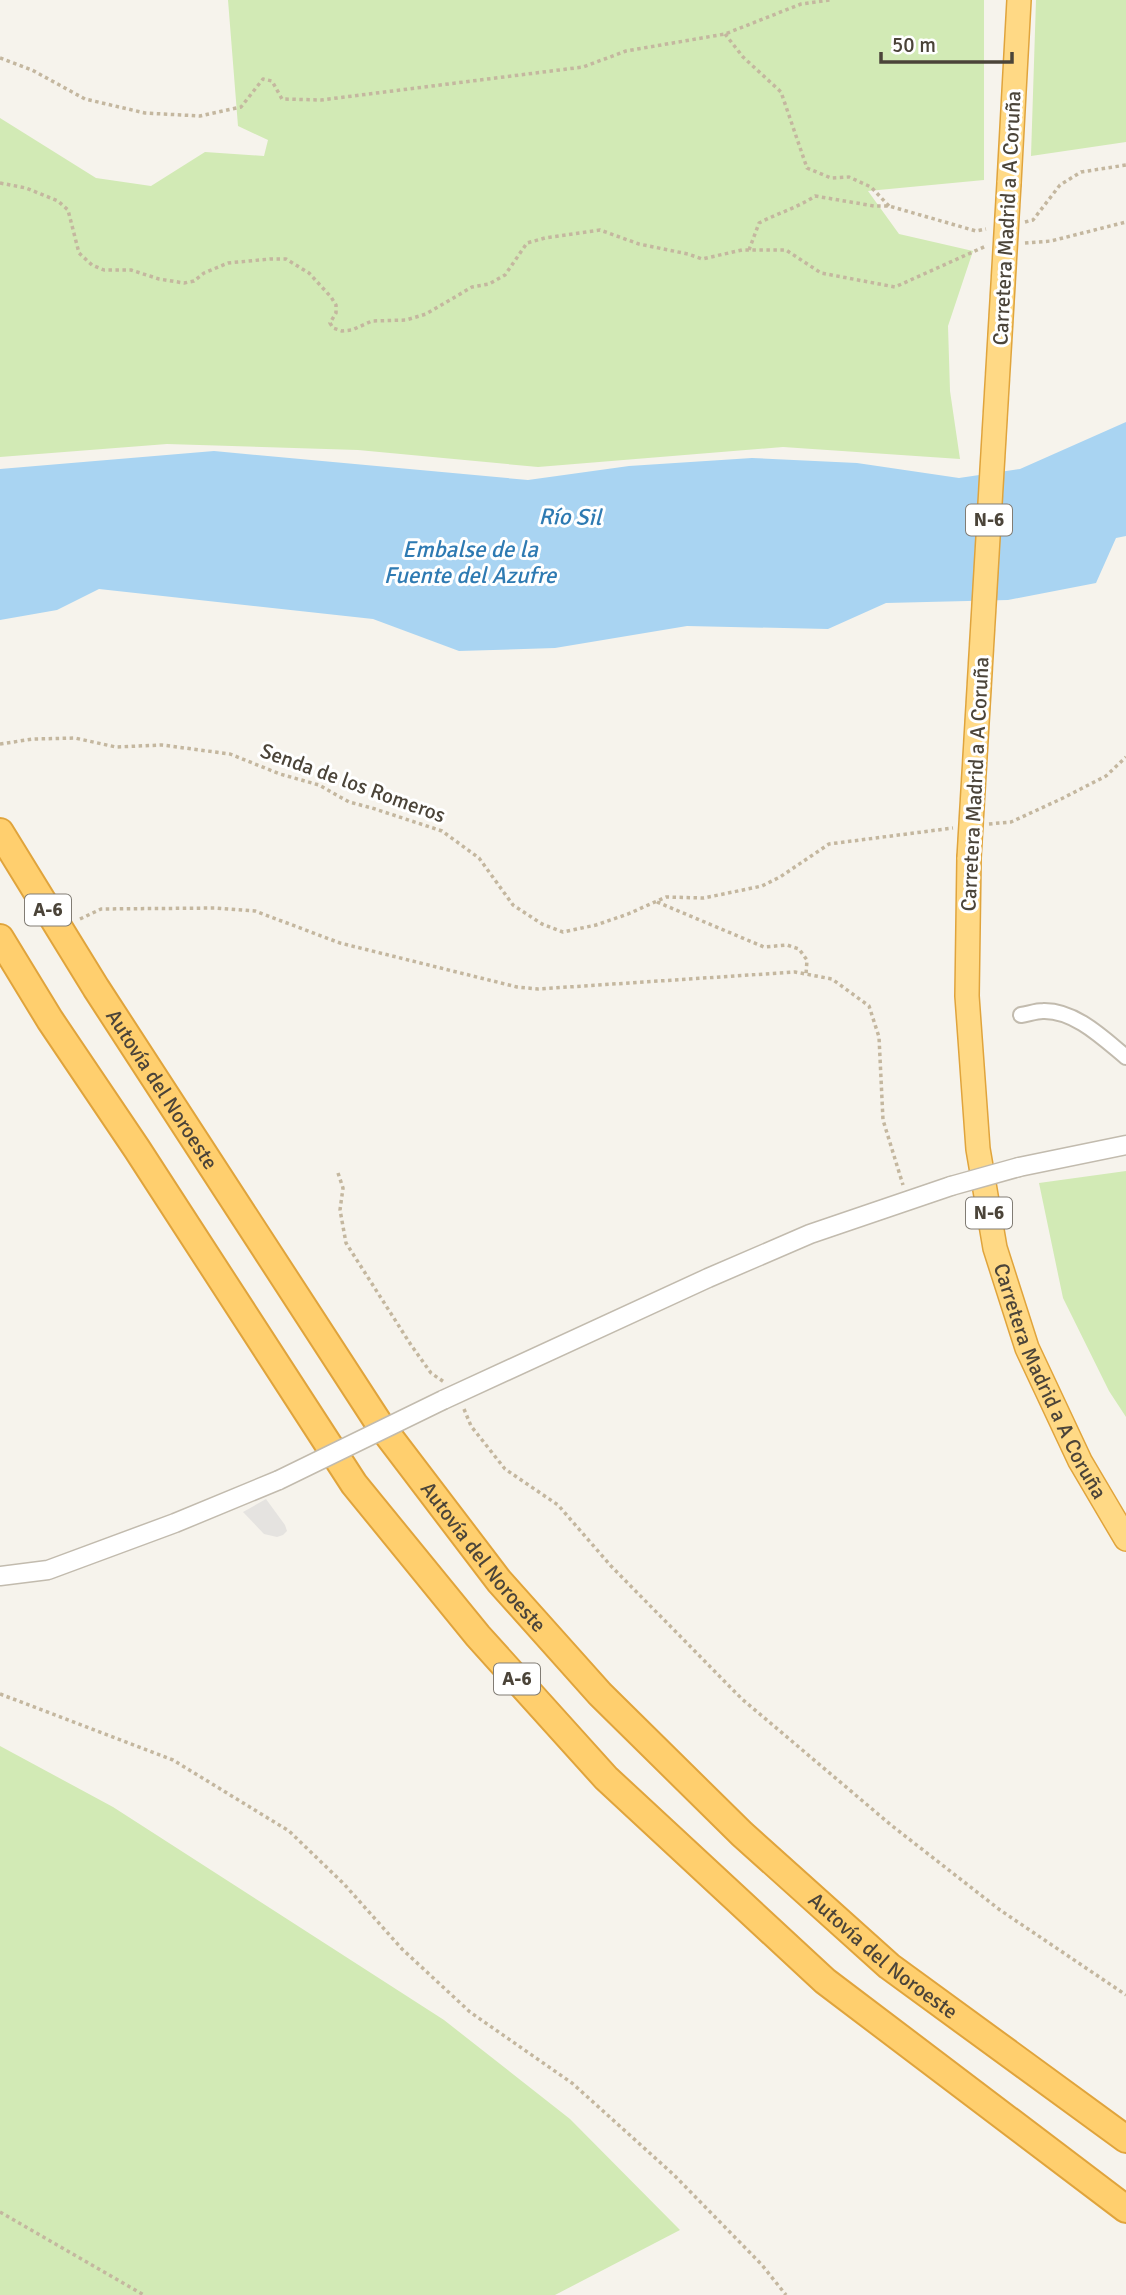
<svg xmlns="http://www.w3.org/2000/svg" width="1126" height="2295" font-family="Signika,sans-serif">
<rect width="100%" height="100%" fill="#f6f3ec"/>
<path fill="#d2eab5" d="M228,0h756v180l-116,11 31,43 74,17 -25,75 2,65 10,68 -177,-12 -245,20 -180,-17 -191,-6 -167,13v-339l96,60 55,8 54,-34 59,4 4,-16 -30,-14z
M1036,0h90v142l-95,14z
M1126,1171v246l-17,-26 -46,-93 -24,-115z
M0,1746l113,61 331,213 126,99 110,111 -125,65h-555z"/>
<path fill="#e5e3e0" d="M266,1499l19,26 2,6 -4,4 -6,2 -13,-3 -21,-22z"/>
<path fill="#a9d4f2" d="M1126,422v114l-10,2 -20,45 -88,17 -122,3 -58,26 -141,-3 -132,22 -96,3 -86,-32 -274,-30 -42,21 -57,10v-151l214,-18 314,29 101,-14 123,-8 105,5 102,15 61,-9z"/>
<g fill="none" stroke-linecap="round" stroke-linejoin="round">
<g stroke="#c2bbae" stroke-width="18">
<path id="minor" d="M1021,1015c7,-1 15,-4 22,-4 32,-1 61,28 83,46"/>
</g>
<g stroke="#c2bbae" stroke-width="21">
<path id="tertiary" d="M1019,1167l107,-22
M443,1400l265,-122 102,-44 141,-48
M0,1576l48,-6 127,-47 104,-43"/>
</g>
<g stroke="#e0a43c" stroke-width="26">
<g id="trunk">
<path d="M1009,183l10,-183"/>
<path id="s1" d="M969,858l-2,138 11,153 17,99 32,100 53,113 46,78"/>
</g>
</g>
<g stroke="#e0a43c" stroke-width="30">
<g id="motorway">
<path id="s2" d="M0,832l96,156 282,434 121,159 101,113 142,140 147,132 237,173"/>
<path d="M0,938l50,82 87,129 217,335 124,152 128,142 219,203 301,228"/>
</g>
</g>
<path stroke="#c4b79f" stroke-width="3.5" stroke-dasharray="3.5 3.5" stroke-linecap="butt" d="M725,34l18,23 38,35 26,76 24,10 18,-1 22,10 18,19
M0,58l32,12 53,29 60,14 55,3 41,-9 22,-28 9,2 10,18 39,1 262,-33 43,-16 99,-17 76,-30 29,-4
M0,183l26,5 32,13 10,9 11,43 13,12 12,5h27l28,9 25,4 10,-2 10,-8 24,-10 42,-4h16l23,14 22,24 5,8v8l-6,10 3,5 9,3 10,-1 20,-9 34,-1 20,-6 46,-27 17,-3 16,-9 22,-32 18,-5 55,-8 39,14 49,10 14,5 40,-9h44l35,23 74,14 91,-41
M1025,222l8,-2 27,-35 21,-13 45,-7
M1025,243l26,-2 75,-19
M749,250l10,-27c19,-10 38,-15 56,-27l59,10h15l87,25 10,-2
M0,744l33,-5 42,-1 41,9 46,-2 68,9 50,20 39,11 30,17 23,6 70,23 37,27 34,47 29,19 21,8 33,-7 32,-11 38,-17 38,1 58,-12 18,-9 49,-33 124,-16
M989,824l22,-2 50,-23 45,-23 20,-19
M657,902l107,45 23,-2 12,4 8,11 -1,14
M80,919l21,-10 115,-1 39,3 85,32 177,44 21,2 257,-17 37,7 37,27 10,31 4,83 20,65
M338,1173l5,15 -3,22 6,33 65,102 20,28 13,9
M464,1409l7,17 34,43 53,36 53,61 131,133 149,126 109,85 126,85
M0,1694l173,66 116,71 55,53 58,65 68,63 102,71 102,92 88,90 24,30
M0,2212l144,83"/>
<use href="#minor" stroke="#fff" stroke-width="14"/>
<use href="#tertiary" stroke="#fff" stroke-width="18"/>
<use href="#trunk" stroke="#ffd985" stroke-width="23"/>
<use href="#motorway" stroke="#ffcf6e" stroke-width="26"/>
<g stroke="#c2bbae" stroke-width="21" stroke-linecap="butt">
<path id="tertiary-bridge" d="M951,1186l68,-19
M279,1480l164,-80"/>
</g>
<g stroke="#e0a43c" stroke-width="26" stroke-linecap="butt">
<path id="trunk-bridge" d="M969,858l40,-675"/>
</g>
<use href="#tertiary-bridge" stroke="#fff" stroke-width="18"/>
<use href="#trunk-bridge" stroke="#ffd985" stroke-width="23"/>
</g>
<g text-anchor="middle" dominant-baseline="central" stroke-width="6" stroke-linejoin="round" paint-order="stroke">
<g fill="#fff" stroke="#817c74" stroke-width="2">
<rect x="966" y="504.5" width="46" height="31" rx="5"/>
<rect x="25" y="894.5" width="46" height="31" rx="5"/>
<rect x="966" y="1197.5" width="46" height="31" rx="5"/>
<rect x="494" y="1663.5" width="46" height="31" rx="5"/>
</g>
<g font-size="19" font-weight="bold" fill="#4b4439">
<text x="989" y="520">N-6</text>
<text x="48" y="910">A-6</text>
<text x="989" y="1213">N-6</text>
<text x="517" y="1679">A-6</text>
</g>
<g font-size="21" fill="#4b4439" stroke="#fff">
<text transform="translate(1007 218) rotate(-87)">Carretera Madrid a A Coruña</text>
<text transform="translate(353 783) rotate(20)">Senda de los Romeros</text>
<text transform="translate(975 784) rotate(-87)">Carretera Madrid a A Coruña</text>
<text stroke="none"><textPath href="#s2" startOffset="304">Autovía del Noroeste</textPath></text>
<text stroke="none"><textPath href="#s1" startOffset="536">Carretera Madrid a A Coruña</textPath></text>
<text stroke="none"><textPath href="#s2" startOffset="872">Autovía del Noroeste</textPath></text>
<text stroke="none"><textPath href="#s2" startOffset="1438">Autovía del Noroeste</textPath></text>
</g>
<g font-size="23" font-style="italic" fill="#2e7ab2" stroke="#fff">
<text transform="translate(570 517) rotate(1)">Río Sil</text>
<text x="470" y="549">Embalse de la<tspan x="470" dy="26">Fuente del Azufre</tspan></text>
</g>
</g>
<path d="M881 52v10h131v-10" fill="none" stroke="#4b4439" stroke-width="3.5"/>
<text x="892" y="52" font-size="21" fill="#4b4439" stroke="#ffffff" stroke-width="5" paint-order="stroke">50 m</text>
</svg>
